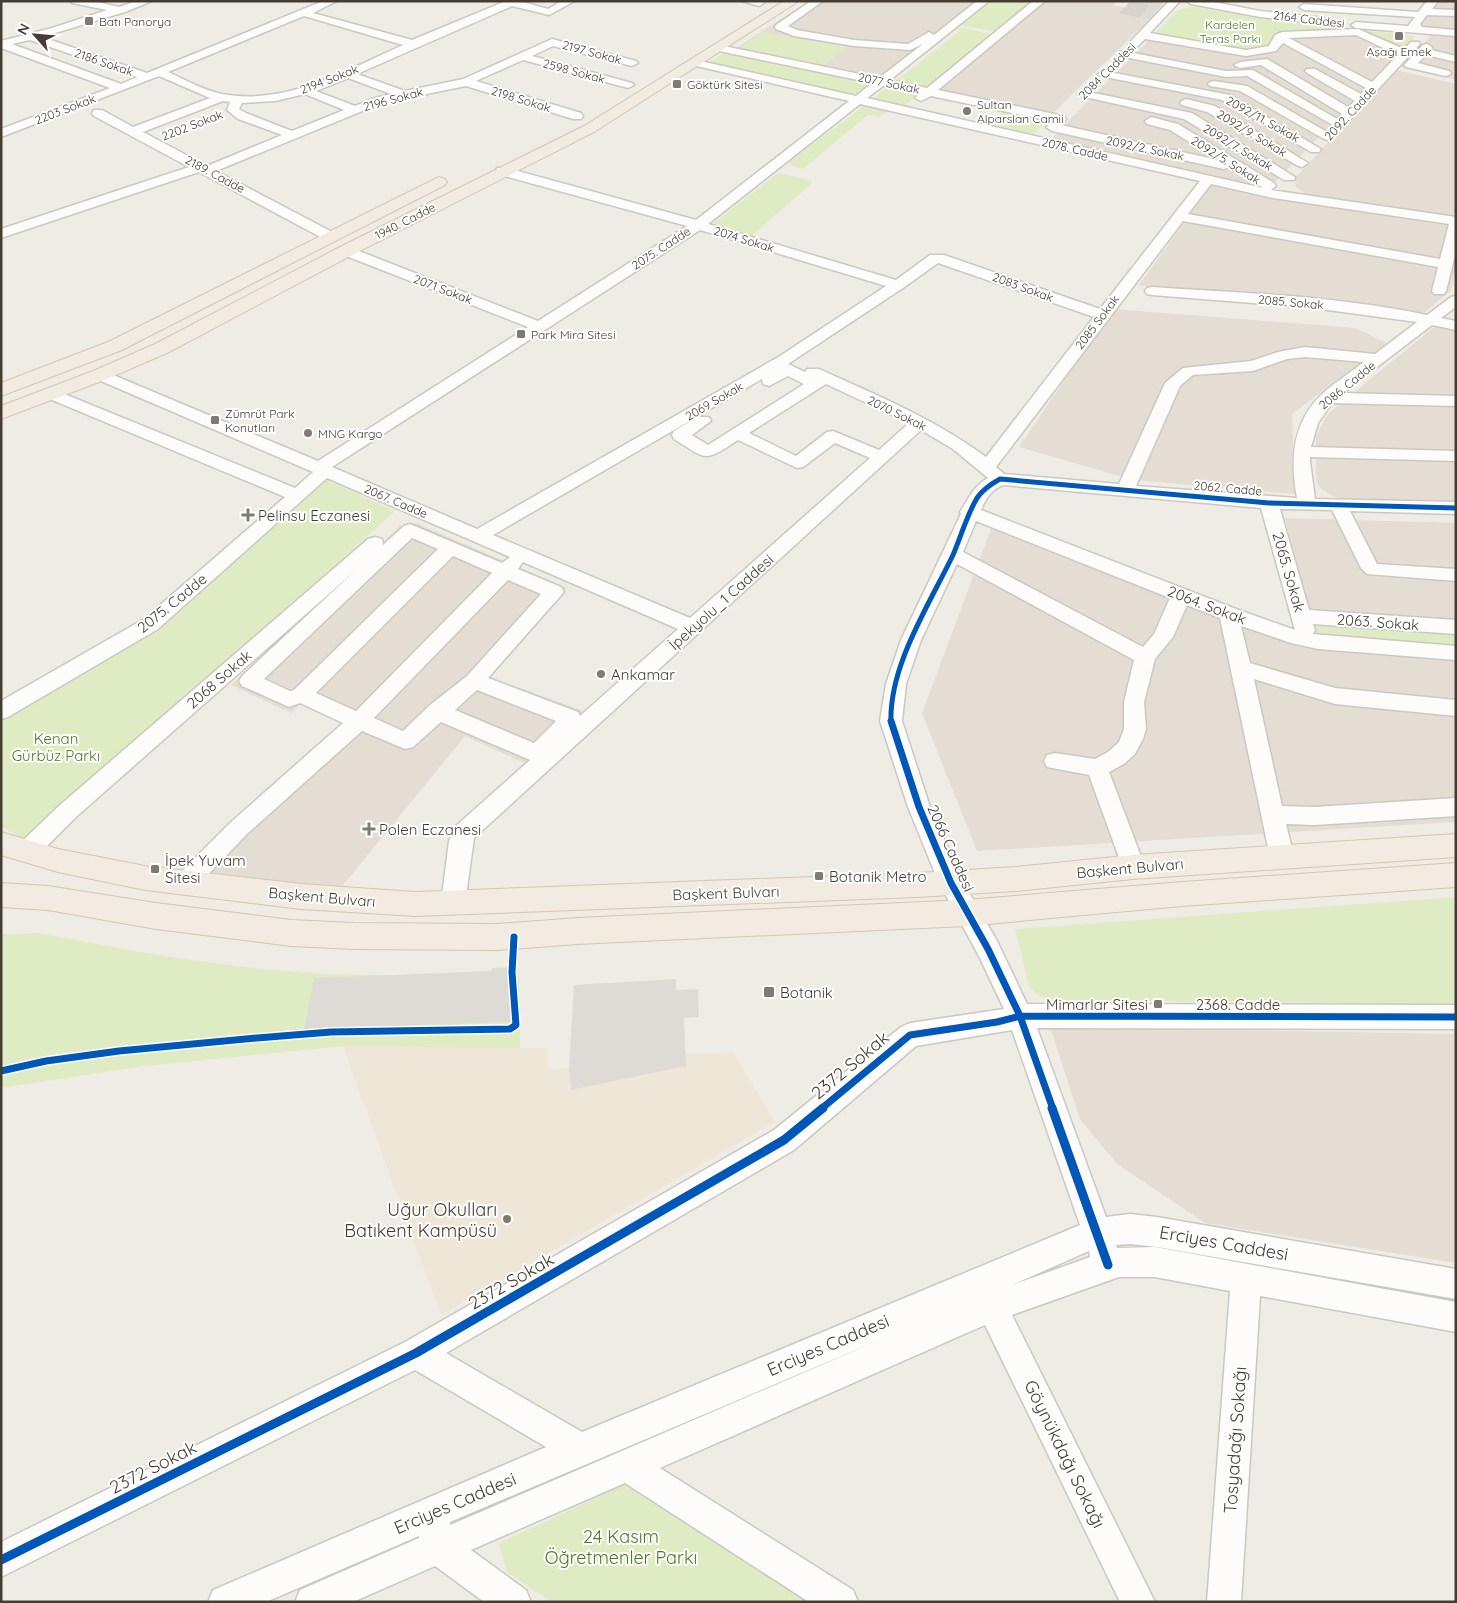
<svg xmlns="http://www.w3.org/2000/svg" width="1457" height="1603" font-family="Quicksand,sans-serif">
<rect width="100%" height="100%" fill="#efece6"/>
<path fill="#e4ddd3" d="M809,1h173l-103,78 -142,-29 -1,-2z
M1044,1h73l-3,4 11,3 -4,5 29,6 -98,95 -117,-24z
M1429,1h27v28l-48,-2z
M1344,30l58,21 -128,132 -21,4 -202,-48 103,-104 118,8v-8l5,-1z
M1432,34l24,1v45l-55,-13z
M1396,70l60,14v130l-6,2 -142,-20 -12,-9 -1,-9z
M1212,184l104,21 134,21 6,3v41l-5,20 -27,23 -285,-28z
M1113,309l242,19 32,15 -95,71 3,80 -162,-14 -114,-33z
M1439,323l17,4v180l-102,-5 -15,-3 -12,-6 -8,-6 -3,-7v-44l12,-22z
M1285,518l171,5v97l-146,-6z
M416,523l151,65 -78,89 103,37 -59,53 -68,-31 -126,154 -144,-15 146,-153 -40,-18 -10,9 -60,-28 169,-159z
M992,526l227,92 81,27 156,11v166l-479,29 -55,-138z
M1050,1027l406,7v229l-251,-40 -88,-59 -37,-45z"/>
<path fill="#eee6d7" d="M343,1046l205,2v22l21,-2 2,22 115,-24v-12l47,-2 42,70 -334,193z"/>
<path fill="#dfecc3" d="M990,1h46l-38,31 -38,-7z
M1193,7l84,14 139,15 -14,15 -58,-21 -67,4 -5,1v8l-2,3 -27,5 -89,-16 24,-25z
M959,27l35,8 -68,54 -32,-7 66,-51 -3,-2z
M762,32l85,15 -26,20 -82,-18z
M724,53l147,29v1l-17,12 -144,-33z
M889,85l32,7 -16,14 -32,-7z
M864,106l24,5 -8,6 -12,-2 -65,54 -9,-2 -5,-5z
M1005,109l44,9 -17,18 -44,-10z
M778,173l34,8 -1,3 -62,54 -39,-12z
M324,479l71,32 -367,330 -27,-14v-108l151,-87z
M1312,623l144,9v14l-139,-9z
M1456,897v107l-401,-4 -14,-3 -12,-10 -14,-58z
M38,933c89,17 186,35 276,40 69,4 136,2 205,-1l1,76 -177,-2 -206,21 -136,21v-154z
M624,1485l190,117h-262l-45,-30 -8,-29z"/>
<path fill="#dedbd6" d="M1126,1h35l2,3 -13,15 -11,-2 9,-12z
M510,967l2,55 -208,7 10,-51 177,-7 1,-3z
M676,979v11l22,-1 1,28 -15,1 2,48 -115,24 -2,-22 5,-83z"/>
<path fill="#d7d3cd" stroke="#d7d2cc" d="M1130,2l19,3 -10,12 -19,-4z"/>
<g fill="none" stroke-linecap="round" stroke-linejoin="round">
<g stroke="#cbc8c2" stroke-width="3">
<path id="minor" d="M71,1h22l26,6 17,-6h16l-27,11 -83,25 105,36 176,-72h14l-24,12 99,27 94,-39h13l29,8 14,-8h13l-26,14 -37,-9 -155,68 48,17 58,-12 89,-40 84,22 2,2 -6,3 -79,-20 -21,10 100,27 2,2 -6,3 -105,-28 -47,21 105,32 2,3 -2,3h-8l-107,-33 -84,17 -166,68 120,63 2,3 -2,3h-10l-127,-68 -198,66v-9l188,-62 -95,-51 -2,-3 2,-3h8l31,17 77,-29 -51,-22 -158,61v-8l109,-41 -109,-40v-7l51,-13 55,-18 -35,-7zM304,16l99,29c-56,25 -117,61 -181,49 -19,-4 -36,-14 -54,-22zM30,40l107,37 -16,7 -109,-40zM348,78l43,16 -16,4 -20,8 -39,-15zM305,94l39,16 -52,21 -46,-18 -7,-4 3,-6 33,-2zM223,101l7,1 -3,8 11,9 44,16 -75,31 -64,-34z
M742,1h21l1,2 -5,3z
M811,1h12l-35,25 9,4 57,10 54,4 21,-12 5,3 43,-34h12l-99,79 37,8 106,-87h12l-107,89 126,26 2,3 -2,3 -4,1 -129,-27 -10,5 -6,-3 5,-5 -37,-7 -16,12 396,90 -34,-21 -5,2 -172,-38 -6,-4 6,-4 166,37 -48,-30 -23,-6 -2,-3 6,-4 27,7 96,59 2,3 -5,4 185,27v34l-10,40 -2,3h-10l-2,-3 6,-24 -255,-46 -187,246 8,7 115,10 46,-101 18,-15 68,-7 27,-9 27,-5 70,7 42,-32 -112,-15 -153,-12 -5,-1 -2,-3 2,-3 5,-1c91,6 185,9 275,28l24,-18 5,-1v11l-15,11 15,3v9l-24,-5 -89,68 113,3v10l-124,-3 -14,20 -7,24 145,4v10l-146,-4v4l5,38 141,3v12l-106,-3 27,53 79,5v12l-89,-7 -6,-6 -29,-58 -52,-1 29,101 147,10v14l-143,-10 2,6 -2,4 143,12v14l-138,-11 -27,-6 -50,-17 9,37 85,25 121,12v16l-121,-12 -81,-25 28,127 33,1 141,-9v18l-141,9 -29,-1 8,33 -4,7 -8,3 -8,-3 -4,-7 -50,-239 -33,-13 -14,32 -18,22 -11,43 2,27 -3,10 -8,15 -11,10 -15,8 36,95 -4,7 -8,3 -8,-3 -36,-99 -42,-8 -3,-6 3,-6 8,-2 40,6 13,-7 11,-10 5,-13v-27l10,-42 -177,-96 -36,76 -15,44 -4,37 28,86 32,73 35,61 30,63 429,1v24l-419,-1 69,189 24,-3 27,3 299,52v30l-299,-52 -27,-3 -14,1 1,3 38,-1 301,55v30l-196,-36 -19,306h-34l23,-311 -75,-14h-36l-107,38 143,287h-35l-135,-277 -325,143 193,122 5,12h-49l-184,-119 -154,67 55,40 5,12h-47l-49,-36 -82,36h-58l5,-12 119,-52v-2l-153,66h-58l5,-12 333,-143 -131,-77 -414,207v-35l404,-200 369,-212 127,-103 9,-4 94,-14 -25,-53 -40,-73 -31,-76 -28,-86 6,-37 15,-44 60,-126 -1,-2c8,-12 14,-27 28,-34l-35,-29 -32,-19 -447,408 -9,65 -3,7 -9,3 -9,-3 -3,-7 8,-62 8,-16 73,-65 -89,-38 -28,25 -8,2 -43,-18 -115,103 -55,57 -8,3 -8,-3 -4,-7 4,-7 55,-55 112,-99 -43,-20 -11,4 -47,-21 -3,-5 3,-5 115,-107 -281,248 -42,42 -8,2 -8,-2 -4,-7 4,-7 42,-40 308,-266 7,-2 7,2 1,6 21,-19 6,-2 92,39 8,-6 -183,-79 -169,151 -150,88 -7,2v-18l143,-82 141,-122 -240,-100 -2,-3 2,-3h12l238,97 18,-16 -219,-94 -2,-3 2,-3h12l212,89 210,-134 -187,-73 -2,-3 2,-3h10l187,73 149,-95 -190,-52 -1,-3 1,-3h10l189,52 153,-119 -157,-36 -2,-2 2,-2 4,-1 160,36 16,-13 -153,-32 -5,-3 5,-3 160,33 44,-34 -13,6 -56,-4 -60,-10 -18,-7 -1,-2 1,-2zM860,104l340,77 -100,128 -156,-54h-14l-34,25 -188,-56zM1211,184l62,14 176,26 -9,35 -252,-45zM700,230l186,56 -106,70 -303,173 -145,-62zM938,263l156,54 -108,140c-51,-38 -110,-62 -167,-88h-12l-2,3 -17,-8 115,-76zM1305,357l59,5c-14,11 -30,21 -43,33 -29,28 -31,66 -24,103l-161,-12 44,-100 13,-11 60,-4 34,-12zM788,376l16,8 -96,61 -16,-10 19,-14 -2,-4h-12l-23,14 -2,4 2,4c34,21 29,24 64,1l59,28 6,-1 32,-24 35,15 -180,160 -197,-83 269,-156 1,5 6,2zM826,384l83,39 -30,27 -46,-19 -6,1 -31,24 -47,-23zM1003,485l258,23 34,122 -59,-21 -255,-99c5,-12 10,-20 22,-25zM976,521l194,77 -16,36 -11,13 -180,-95zM412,538l26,11 -144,141 -4,1 -26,-12zM453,556l39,17 -136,138 -40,-18zM523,562l155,67 -98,87 -2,-4 -90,-34 76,-86 -3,-5 -43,-18zM508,580l33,14 -74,82 -37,29 -27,26 -29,-13zM477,690l79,31 -22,22 -79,-33zM1012,1030l68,195 -498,207 -136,-79 348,-203 122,-104zM1089,1251l1,6 -78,28zM882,1339l-432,186v-3z
M1169,1h11l-30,32 96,17 23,-4 6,-11 7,-3 76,-3 46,20 7,-7h8l1,2 -77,83 -5,1 -91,-52 -21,1 -107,-21 -1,-2 1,-2 4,-1 103,20 27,-1 84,49 5,-5 -81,-49 -21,3 -6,-3 6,-3 27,-3 81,48 7,-6 -48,-28 -2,-2 2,-2h8l46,25 5,-6 -83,-45 -7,8 -30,5 -101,-17 -7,7h-8l-1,-2 1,-2zM1356,35l42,20 -26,27 -83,-44z
M1186,1h23l51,10 64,7 5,3 -5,3 -64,-7 -69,-13z
M1427,1h11l-6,8 24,1v6l-29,-1 -7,9 2,3 34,3v6l-100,-8 -5,-3 5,-3 52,4 7,-9 -111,-7 -5,-3 5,-3 114,8z
M1427,44l5,3 -1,3 25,6v6l-30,-7 -8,8 31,8 2,2 -2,2 -4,1 -39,-9 -2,-2 2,-2 17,-18z
M1104,71l126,24 91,54 -2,3h-8l-89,-52 -122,-24 -2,-2z
M1214,81l33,5 87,50 -6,4 -4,-1 -84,-48 -30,-5 -2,-2 2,-2z
M1084,91l108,22 103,64 -1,3h-10l-100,-61 -104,-23 -2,-2 2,-2z
M1186,99l29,7 93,57 -6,4 -4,-1 -91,-54 -25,-7 -2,-2 2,-2z"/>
</g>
<g stroke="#d4c7b2" stroke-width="2">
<path id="major" d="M784,1h15l-205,131 -242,123 -183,97 -62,27 -106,40v-13l92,-35 62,-27 185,-97 244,-121z
M439,177l6,2 2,3 -2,3 -323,165 -121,46v-13l107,-41z
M1,832l57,17 87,17 156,18 114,8 503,-19 97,-6 118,-12 323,-21v23l-323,22 -118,12 -97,6 -503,19 -114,-7 -156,-19 -87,-18 -57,-17z
M1456,863v24l-274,19 -216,20 -388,18 -81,6 -143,-1 -63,-3 -135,-17 -108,-19 -47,-3v-24l47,3 108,17 135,17 63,3 143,1 81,-6 388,-18 216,-18z"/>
</g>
<use href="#minor" fill="#fdfcfb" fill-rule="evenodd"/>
<use href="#major" fill="#f1ebe2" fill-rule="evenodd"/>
<g stroke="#fff" stroke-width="8">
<path id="cycleway-far2" d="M891,722c-2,-56 38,-117 62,-167 8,-19 14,-40 24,-57 6,-9 14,-14 23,-19l269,24 187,5"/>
</g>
<g stroke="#fff" stroke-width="10">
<path id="cycleway-far1" d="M891,721l28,86 32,76 37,66 32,67 33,93
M1,1071l45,-10 73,-10 138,-13 74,-6 179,-3 6,-4 -4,-53 2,-35
M821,1109l89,-74 87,-13 23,-6 436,1"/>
</g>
<g stroke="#fff" stroke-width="12">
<path id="cycleway" d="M1052,1108l56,157
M1,1560l415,-207 368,-213 39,-32"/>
</g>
<use href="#cycleway-far2" stroke="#0057b8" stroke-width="5"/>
<use href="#cycleway-far1" stroke="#0057b8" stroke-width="7"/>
<use href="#cycleway" stroke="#0057b8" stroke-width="9"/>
</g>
<g fill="#807a71" stroke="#fff" stroke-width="2">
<rect x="84" y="16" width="10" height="10" rx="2.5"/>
<rect x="1394" y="31" width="10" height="10" rx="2.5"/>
<rect x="672" y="79" width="10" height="10" rx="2.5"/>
<circle cx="967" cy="111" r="5"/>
<rect x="516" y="329" width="10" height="10" rx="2.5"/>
<rect x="210" y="415" width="10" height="10" rx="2.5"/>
<circle cx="308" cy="433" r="5"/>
<path d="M245.5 507.5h5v5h5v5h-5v5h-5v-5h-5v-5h5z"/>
<circle cx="601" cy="674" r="5"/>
<path d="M366.5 821.5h5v5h5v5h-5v5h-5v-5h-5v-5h5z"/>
<rect x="150" y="864" width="10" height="10" rx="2.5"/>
<rect x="814" y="871" width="10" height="10" rx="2.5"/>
<rect x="763" y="986" width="12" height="12" rx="2.5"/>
<rect x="1153" y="999" width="10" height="10" rx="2.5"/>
<circle cx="507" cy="1219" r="5"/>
</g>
<g text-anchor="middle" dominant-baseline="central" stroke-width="4" stroke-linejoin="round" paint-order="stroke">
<g font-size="12" fill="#453c32" stroke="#fff">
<text transform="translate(1309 19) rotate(7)">2164 Caddesi</text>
<text transform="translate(592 52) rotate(15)">2197 Sokak</text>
<text transform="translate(104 62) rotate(19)">2186 Sokak</text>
<text transform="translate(574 71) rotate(15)">2598 Sokak</text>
<text transform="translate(1107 71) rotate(-45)">2084 Caddesi</text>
<text transform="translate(329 79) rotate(-21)">2194 Sokak</text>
<text transform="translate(889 83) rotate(12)">2077 Sokak</text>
<text transform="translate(393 99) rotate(-15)">2196 Sokak</text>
<text transform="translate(521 99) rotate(17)">2198 Sokak</text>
<text transform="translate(65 109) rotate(-21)">2203 Sokak</text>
<text transform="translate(1350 113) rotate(-47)">2092. Cadde</text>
<text transform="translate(1263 119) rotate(29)">2092/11. Sokak</text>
<text transform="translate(192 125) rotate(-21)">2202 Sokak</text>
<text transform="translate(1252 133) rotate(31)">2092/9. Sokak</text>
<text transform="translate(1238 147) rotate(31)">2092/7. Sokak</text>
<text transform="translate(1145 148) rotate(12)">2092/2. Sokak</text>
<text transform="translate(1075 149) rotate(13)">2078. Cadde</text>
<text transform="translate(1226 160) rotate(32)">2092/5. Sokak</text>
<text transform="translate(215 174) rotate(28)">2189. Cadde</text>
<text transform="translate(405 221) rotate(-27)">1940. Cadde</text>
<text transform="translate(744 239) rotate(17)">2074 Sokak</text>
<text transform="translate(661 248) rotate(-33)">2075. Cadde</text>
<text transform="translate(1023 287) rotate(20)">2083 Sokak</text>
<text transform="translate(443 289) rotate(21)">2071 Sokak</text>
<text transform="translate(1291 302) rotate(5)">2085. Sokak</text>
<text transform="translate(1097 322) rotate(-53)">2085 Sokak</text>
<text transform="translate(1347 385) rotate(-39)">2086. Cadde</text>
<text transform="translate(714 401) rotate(-30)">2069 Sokak</text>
<text transform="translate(897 413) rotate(26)">2070 Sokak</text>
<text transform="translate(1228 488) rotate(5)">2062. Cadde</text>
<text transform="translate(396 501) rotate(23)">2067. Cadde</text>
</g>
<g font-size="12" fill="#453c32" stroke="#fff" text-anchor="start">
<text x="99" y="21">Batı Panorya</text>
<text x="1399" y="51" text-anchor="middle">Aşağı Emek</text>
<text x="687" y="84">Göktürk Sitesi</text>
<text x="977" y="104">Sultan<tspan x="977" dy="14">Alparslan Camii</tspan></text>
<text x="531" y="334">Park Mira Sitesi</text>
<text x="225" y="413">Zümrüt Park<tspan x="225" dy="14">Konutları</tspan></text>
<text x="318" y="433">MNG Kargo</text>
</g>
<g font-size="12" fill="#4a7c20" stroke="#fff">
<text x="1230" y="24">Kardelen<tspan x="1230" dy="14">Teras Parkı</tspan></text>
</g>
<g font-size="15" fill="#453c32" stroke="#fff" text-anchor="start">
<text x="258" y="515">Pelinsu Eczanesi</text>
<text x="611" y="674">Ankamar</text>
<text x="379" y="829">Polen Eczanesi</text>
<text x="165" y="860">İpek Yuvam<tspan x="165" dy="17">Sitesi</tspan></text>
<text x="829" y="876">Botanik Metro</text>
<text x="780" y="992">Botanik</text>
<text x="1148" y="1004" text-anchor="end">Mimarlar Sitesi</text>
</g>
<g font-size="15" fill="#453c32" stroke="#fff">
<text transform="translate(1289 572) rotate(74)">2065. Sokak</text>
<text transform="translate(721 602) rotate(-42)">İpekyolu_1 Caddesi</text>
<text transform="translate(172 603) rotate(-39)">2075. Cadde</text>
<text transform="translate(1207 605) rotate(21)">2064. Sokak</text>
<text transform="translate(1378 622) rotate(4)">2063. Sokak</text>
<text transform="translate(219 679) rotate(-41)">2068 Sokak</text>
<text transform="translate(951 848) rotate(66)">2066 Caddesi</text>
<text transform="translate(1130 868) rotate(-5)">Başkent Bulvarı</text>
<text transform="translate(726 893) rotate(-2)">Başkent Bulvarı</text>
<text transform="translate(322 897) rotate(5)">Başkent Bulvarı</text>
<text x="1238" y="1004">2368. Cadde</text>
</g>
<g font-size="15" fill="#4a7c20" stroke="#fff">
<text x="56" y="738">Kenan<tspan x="56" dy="17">Gürbüz Parkı</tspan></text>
</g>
<g font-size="18" fill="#453c32" stroke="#fff">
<text transform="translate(850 1065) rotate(-40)">2372 Sokak</text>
<text transform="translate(1224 1243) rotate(10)">Erciyes Caddesi</text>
<text transform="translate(511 1281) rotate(-30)">2372 Sokak</text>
<text transform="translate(828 1345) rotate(-23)">Erciyes Caddesi</text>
<text transform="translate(1235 1440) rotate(-86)">Tosyadağı Sokağı</text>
<text transform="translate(1065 1454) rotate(64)">Göynükdağı Sokağı</text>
<text transform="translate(153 1467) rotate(-27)">2372 Sokak</text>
<text transform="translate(455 1503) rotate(-23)">Erciyes Caddesi</text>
</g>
<g font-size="18" fill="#453c32" stroke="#fff" text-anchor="end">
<text x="497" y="1209">Uğur Okulları<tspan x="497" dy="21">Batıkent Kampüsü</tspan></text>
</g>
<g font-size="18" fill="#4a7c20" stroke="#fff">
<text x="621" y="1536">24 Kasım<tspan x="621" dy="21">Öğretmenler Parkı</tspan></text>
</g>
</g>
<rect width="1457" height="1603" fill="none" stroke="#453c32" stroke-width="5"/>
<g transform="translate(35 35) rotate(297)" stroke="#ffffff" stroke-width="4" paint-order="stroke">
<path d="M0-4L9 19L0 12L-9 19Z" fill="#453c32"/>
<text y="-8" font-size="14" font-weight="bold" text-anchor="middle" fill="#453c32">N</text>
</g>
</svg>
